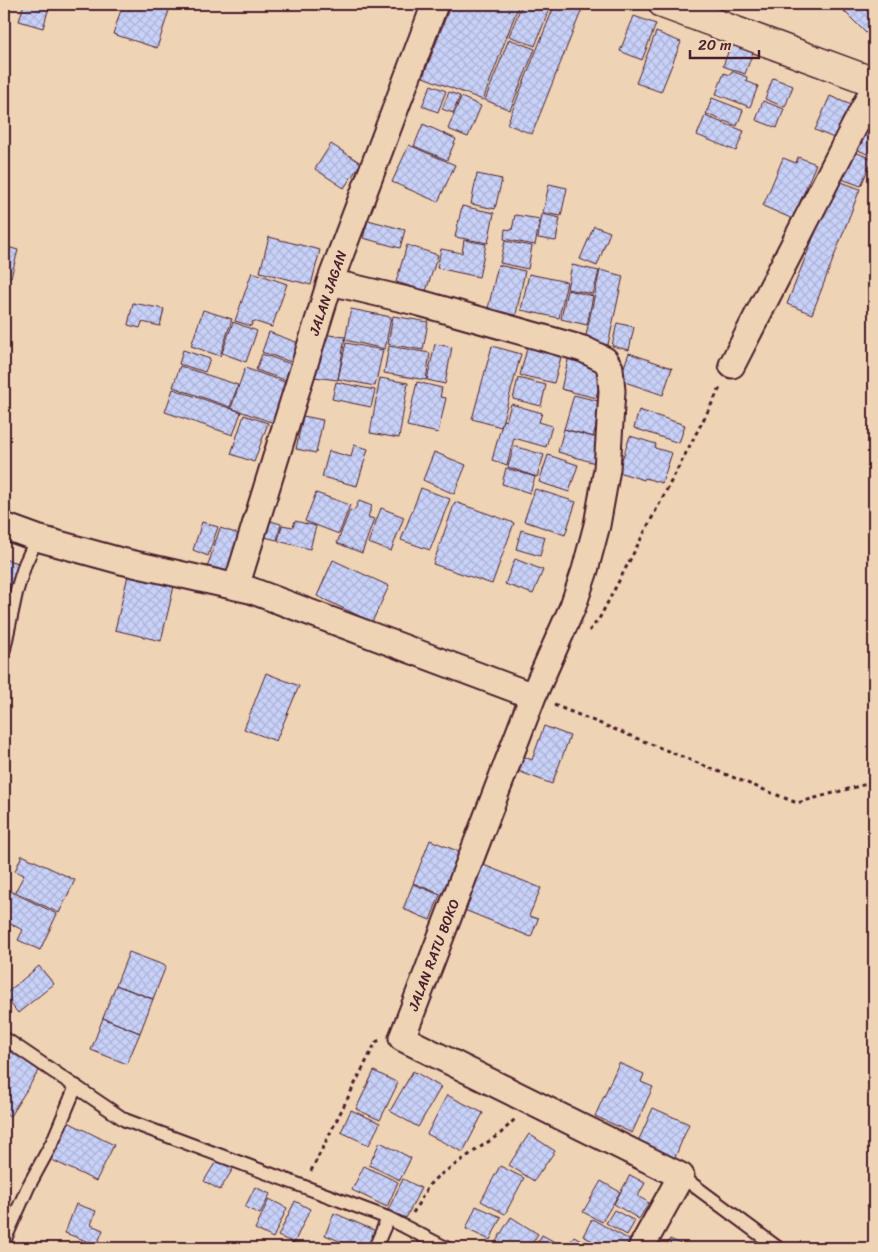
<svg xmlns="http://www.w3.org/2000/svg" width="878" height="1252" font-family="Sriracha,sans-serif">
<defs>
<pattern id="building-cross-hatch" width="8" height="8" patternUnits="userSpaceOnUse" patternTransform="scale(1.25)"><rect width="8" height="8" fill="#c8d1f8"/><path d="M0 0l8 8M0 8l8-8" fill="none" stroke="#adb3d5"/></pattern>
</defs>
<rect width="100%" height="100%" fill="#eed3b5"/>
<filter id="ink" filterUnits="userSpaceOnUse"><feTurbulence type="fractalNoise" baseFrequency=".02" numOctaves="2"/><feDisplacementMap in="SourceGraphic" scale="10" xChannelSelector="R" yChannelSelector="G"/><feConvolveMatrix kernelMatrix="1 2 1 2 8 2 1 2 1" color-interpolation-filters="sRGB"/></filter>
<g filter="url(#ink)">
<path fill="url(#building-cross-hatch)" stroke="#4a1f2b" d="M24,4h26l-7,24 -24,-7z
M123,4h48l-14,44 -44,-14z
M177,4h20l-2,6z
M451,4h68l-36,96 -60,-23z
M522,4h29l-16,42 -26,-10z
M555,4h29l-52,130 -25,-10z
M847,4h14l13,13v17l-3,4 -29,-29z
M634,16l22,8 -14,36 -22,-9z
M656,32l25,10 -20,50 -25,-9z
M509,39l26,10 -25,61 -25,-10z
M731,44l22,8 -8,22 -22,-8z
M732,71l15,6 -1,4 12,5 -8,21 -34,-13 8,-21 6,2z
M773,78l20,8 -8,21 -20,-8z
M431,85l15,6 -8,21 -16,-6z
M449,92l11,4 -7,17 -11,-4z
M830,96l26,11 -15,34 -26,-11z
M461,97l20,9 -13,31 -20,-8z
M712,98l31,12 -6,16 -31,-12z
M763,101l21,8 -7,19 -21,-8z
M865,113l9,4v34l-2,5 -21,-9z
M705,116l39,15 -8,20 -39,-16z
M423,124l33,15 -9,21 -33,-14z
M331,144l30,19 -17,25 -29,-19z
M409,145l46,20 -17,37 -46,-20z
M850,150l22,9 -11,27 -22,-8z
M798,157l18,7 -23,55 -30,-13 20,-48 13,5z
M477,174l25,5 -7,30 -24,-5z
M836,180l24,9 -48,125 -25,-10z
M549,184l18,4 -6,28 -18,-3z
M462,206l32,7 -6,30 -33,-6z
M542,214l18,4 -4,23 -18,-3z
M515,215l25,4 -5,26 -31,-6 1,-10 7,1z
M368,220l37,10 -5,18 -37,-10z
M594,226l16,6 -13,34 -17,-7z
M269,237l51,13 -9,35 -51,-13z
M464,240l22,4 -7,33 -42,-9 4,-19 21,4z
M505,241l27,5 -4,23 -28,-6z
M407,245l31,10 -12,36 -30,-9z
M4,246l14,4 -7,27 -7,-2z
M498,265l27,6 -10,48 -28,-6z
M572,265l27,6 -6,23 -26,-5z
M600,270l23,6 -15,69 -23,-5z
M252,272l35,12 -15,43 -19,-6 -2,5 -16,-5z
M529,274l38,8 -8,36 -38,-8z
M567,290l26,6 -6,29 -26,-6z
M133,303l31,6 -4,17 -18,-4 -2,6 -12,-3z
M351,309l40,8 -6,32 -40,-9z
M203,310l29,9 -12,37 -29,-10z
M393,316l35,6 -5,28 -35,-6z
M233,322l24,9 -11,31 -24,-9z
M617,323l17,4 -5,23 -17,-4z
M269,332l32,12 -7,19 -32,-11z
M321,334l24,3 -7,43 -24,-3z
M529,341l34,9 -9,33 -34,-8z
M346,343l37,7 -8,36 -37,-7z
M435,344l17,3 -7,37 -18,-4z
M389,346l41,7 -4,27 -42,-7z
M492,346l29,8 -20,73 -29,-8z
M183,350l27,9 -5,13 -26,-8z
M629,353l43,15 -9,27 -44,-15z
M262,354l32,11 -6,16 -32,-11z
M569,356l29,8 -2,8 5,4 -5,22 -35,-9z
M180,366l58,19 -8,22 -57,-20z
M245,368l43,15 -14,40 -43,-15z
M380,378l28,5 -9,55 -29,-5z
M518,378l28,7 -5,21 -28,-7z
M336,382l39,8 -4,17 -39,-8z
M417,382l25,6 -2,9 6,1 -8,35 -31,-7z
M173,389l68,23 -8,23 -68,-23z
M574,395l28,7 -9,35 -29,-8z
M511,404l31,9 -3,9 13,4 -6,21 -32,-9 -7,27 -15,-5 11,-40 3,1z
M639,410l46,15 -6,18 -45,-15z
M244,415l24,8 -14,39 -23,-8z
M303,416l20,4 -7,33 -20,-4z
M564,429l38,10 -7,24 -37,-11z
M630,436l26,8 -1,4 17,5 -10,30 -17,-5 -1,2 -26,-8z
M354,445l14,4 -11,37 -35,-9 7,-26 22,6z
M514,446l30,9 -7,22 -29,-10z
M434,452l32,13 -12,29 -31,-14z
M548,455l30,10 -9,27 -30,-10z
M506,468l29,9 -5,16 -28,-9z
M421,488l29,11 -20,51 -29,-10z
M535,489l41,13 -11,33 -41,-14z
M316,493l34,12 -11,29 -34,-13z
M359,501l13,5 -4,11 6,2 -12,34 -25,-10 13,-33 4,1z
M455,502l59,21 -22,61 -59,-20z
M381,508l23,9 -13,34 -23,-8z
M264,519l17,5 -4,16 -17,-4z
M295,521l21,5 -6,23 -32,-8 4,-16 11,2z
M202,522l16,5 -10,29 -15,-6z
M220,528l19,6 -13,40 -19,-6z
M521,530l24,7 -5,19 -24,-7z
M4,559l14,4 -12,46 -2,-1z
M515,559l28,11 -10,24 -28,-10z
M333,560l56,26 -17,36 -55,-26z
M129,571l46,11 -14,59 -46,-11z
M266,673l33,13 -23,55 -32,-12z
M544,726l26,10 -18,48 -34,-13 5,-15 9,4z
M430,840l30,12 -17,43 -30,-12z
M22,855l53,25 -16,33 -44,-21 9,-17 -9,-4z
M481,864l60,24 -12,28 9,3 -7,18 -69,-28z
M413,884l27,11 -10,25 -27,-11z
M4,888l53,26 -17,36 -22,-10 5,-10 -19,-9z
M129,952l37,14 -13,33 -37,-14z
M39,966l15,18 -36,29 -14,-18z
M116,985l37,14 -13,34 -37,-15z
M103,1018l37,15 -13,31 -36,-14z
M4,1047l36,22 -30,47 -6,-4z
M619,1063l25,11 -3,8 12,5 -21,46 -37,-17z
M374,1071l24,12 -18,37 -24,-11z
M413,1071l28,16 -23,40 -28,-16z
M447,1095l36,18 -20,39 -36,-18z
M653,1108l36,16 -16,38 -37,-16z
M351,1110l29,13 -11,22 -28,-13z
M68,1122l46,23 -18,36 -46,-22z
M529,1134l26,17 -21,30 -25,-16z
M380,1142l31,16 -11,22 -31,-15z
M218,1158l16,9 -14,23 -16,-9z
M364,1166l34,16 -11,25 -35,-17z
M500,1166l24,12 -19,36 -24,-13z
M630,1175l15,8 -7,13 11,7 -10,16 -25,-15z
M403,1179l18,9 -15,30 -18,-8z
M601,1181l19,11 -18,30 -19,-10z
M255,1187l15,7 -10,20 -15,-7z
M269,1199l18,9 -14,30 -18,-9z
M295,1201l15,8 -16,34 -16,-7z
M76,1204l20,7 -5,14 12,5 -6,15 -32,-12z
M476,1206l25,11 -11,23 -24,-11z
M614,1210l21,11 -8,14 -21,-12z
M334,1213l42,18 -7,17h-13l-31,-13z
M511,1217l27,17 -9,14h-37z
M592,1219l43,24 -3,5h-27l-22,-12z
M542,1235l22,12 -1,1h-29z
M574,1236l21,12h-28z
M670,1239l19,9h-24z
M328,1241l17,7h-20z"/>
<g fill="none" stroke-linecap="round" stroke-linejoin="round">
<g stroke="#4a1f2b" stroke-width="16">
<path id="service" d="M4,649l12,-56 9,-29 12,-26
M4,1038l121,82 263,98 58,30
M681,1176l97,72
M4,1241l24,-54 25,-46 23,-55
M375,1248l13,-30"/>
</g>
<g stroke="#4a1f2b" stroke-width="29">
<path id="minor" d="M330,282l90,21 163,46 22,11 5,8 2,23 -5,78 -10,56 -12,45 -12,36 -40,90 -131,342 279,138 -40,72
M732,365l142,-277
M4,526l33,12 84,23 129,29 283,106
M236,587l94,-305 105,-278"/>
</g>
<g stroke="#4a1f2b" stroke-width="31">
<path id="secondary" d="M663,4l211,78"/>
</g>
<path stroke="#4a1f2b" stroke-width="3" stroke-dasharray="4 4" stroke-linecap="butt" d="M589,631l10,-12 122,-233
M554,705l243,98 77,-21
M311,1171l65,-129 4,-2
M413,1213l16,-28 8,-8 64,-44 14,-14"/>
<use href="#service" stroke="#eed3b5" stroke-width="12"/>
<use href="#minor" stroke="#eed3b5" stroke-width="25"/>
<use href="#secondary" stroke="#eed3b5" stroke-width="28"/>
</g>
</g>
<g text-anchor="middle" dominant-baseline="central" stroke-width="4" stroke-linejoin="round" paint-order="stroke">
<g font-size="14" fill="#4a1f2b" stroke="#eed3b5">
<text transform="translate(328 293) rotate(-71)">JALAN JAGAN</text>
<text transform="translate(434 955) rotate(-69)">JALAN RATU BOKO</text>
</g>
</g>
<rect width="878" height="1252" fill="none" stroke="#eed3b5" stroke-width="20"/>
<rect x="10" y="10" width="858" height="1232" fill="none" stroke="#4a1f2b" stroke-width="2" filter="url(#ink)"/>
<path d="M690 50v8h69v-8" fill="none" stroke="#4a1f2b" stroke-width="2.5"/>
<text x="698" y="50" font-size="15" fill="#4a1f2b" stroke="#eed3b5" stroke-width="4" paint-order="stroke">20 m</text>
</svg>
